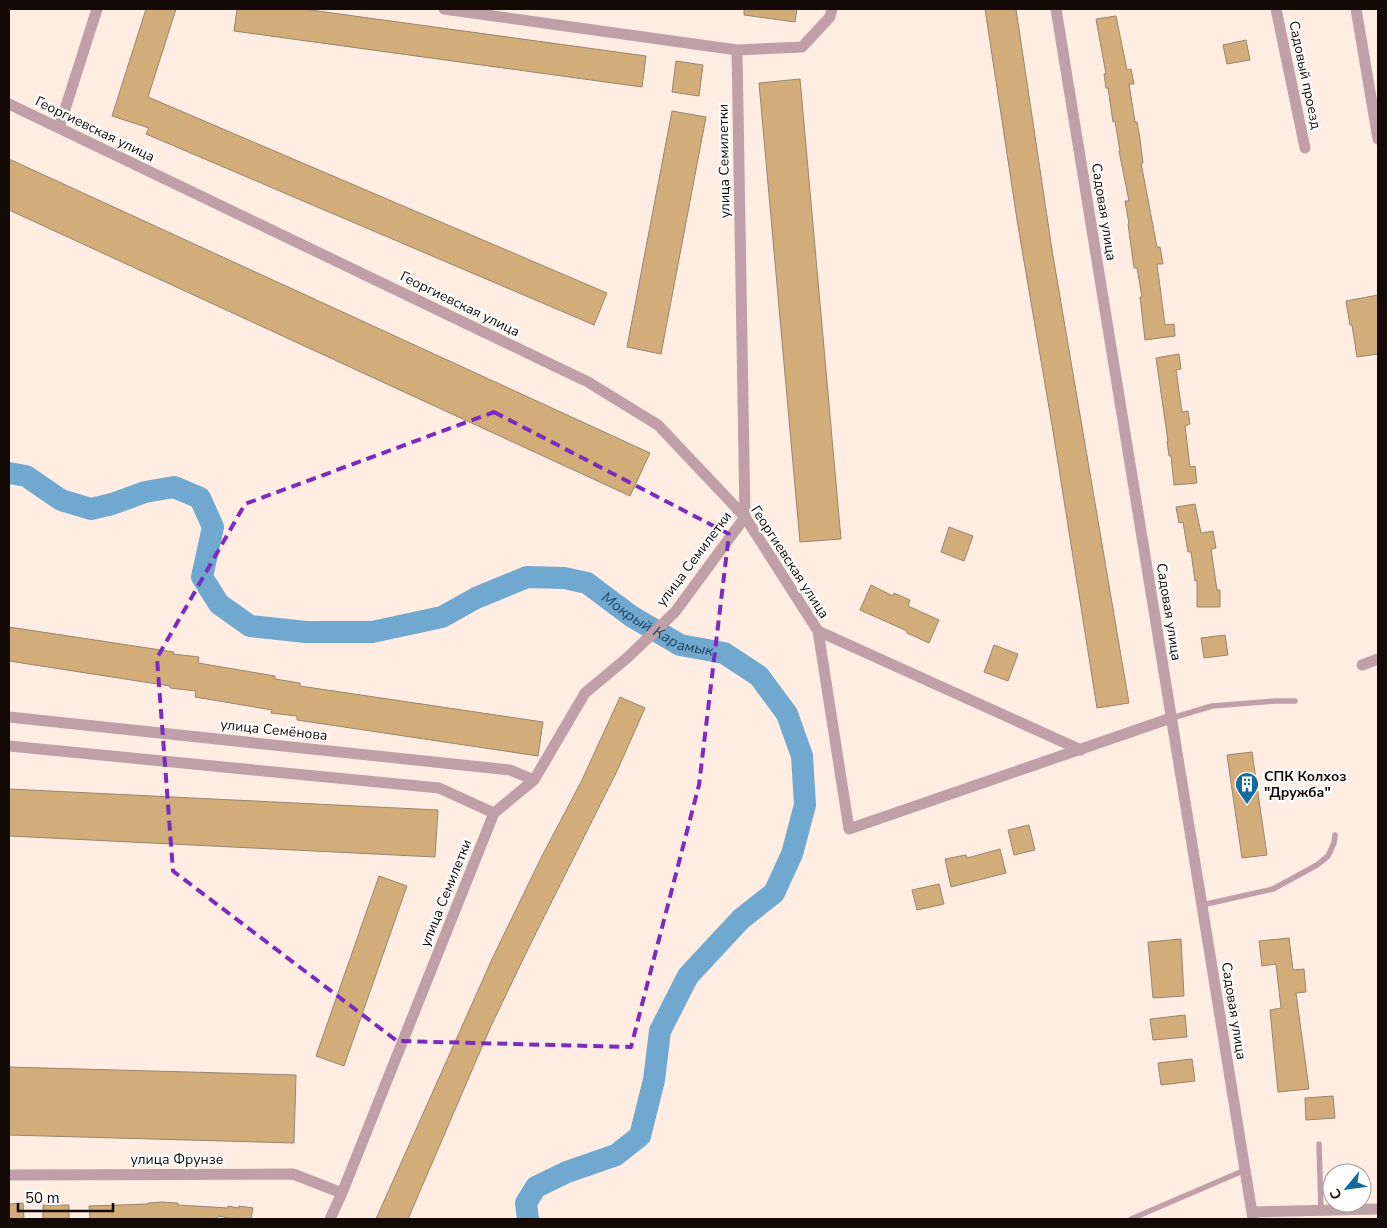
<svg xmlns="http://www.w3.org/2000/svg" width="1387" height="1228" font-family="'Nunito Sans',sans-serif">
<rect width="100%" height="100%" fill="#ffede4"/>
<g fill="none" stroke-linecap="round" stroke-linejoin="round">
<path stroke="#70a8cf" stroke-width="22" id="s1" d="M9,473l17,3 35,24 30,9 21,-5 33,-12 29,-5 26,11 13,29 -11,50 17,27 31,22 56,6h66l70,-15 34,-19 51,-21 37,1 23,5 44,33 49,29 44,8 35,23 28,38 15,42 3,49 -13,49 -18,39 -33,26 -53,57 -28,55 -6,49 -14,56 -24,19 -49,17 -31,15 -10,16 2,16"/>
</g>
<path fill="#d3ad79" stroke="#96856e" d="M146,9h30l-28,88 459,196 -13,32 -448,-191 3,-6 -37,-12z
M237,9h66l343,47 -4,31 -408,-56z
M744,9h53l-2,13 -51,-7z
M985,9h31l36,241 77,453 -32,5 -44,-277 -35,-205z
M1116,16l11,54 4,-1 3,15h-5l6,38h2l3,17 3,24h-2l16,84h3l3,17h-6l8,61 9,-1 1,12 -30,4 -5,-43h2l-5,-29h-3l-6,-44h1l-4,-23h4l-10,-50h1l-5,-30 -2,1 -5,-34h-2l-2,-14h2l-10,-55z
M1246,40l4,20 -23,4 -4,-19z
M676,61l27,4 -4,31 -27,-4z
M800,79l41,460 -41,3 -41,-459z
M672,111l34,6 -45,237 -34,-7z
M9,159l641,294 -20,43 -621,-286z
M1378,295v59l-21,3 -5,-32h-2l-4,-24z
M1179,354l2,15 -5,1 6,42 6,-1 2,13 -5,2 5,41 5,-1 2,17 -23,2 -3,-29h-2l-2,-15h1l-12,-83z
M1195,504l6,29 12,-2 3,17 -5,1 6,41h3v17h-23v-26h-2l-4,-29h-3l-5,-30 -4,1 -3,-16z
M949,527l24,9 -9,25 -23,-9z
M871,585l22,11 1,-3 16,7 -2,6 31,14 -10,23 -22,-10v-2l-47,-21z
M9,627l165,25 -1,2 26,3 -1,6 77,13v3l25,4v3l243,36 -5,34 -241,-36v-4l-26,-3 1,-3 -77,-13 1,-6 -26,-3v-2l-161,-25z
M1225,635l3,20 -24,3 -3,-20z
M994,645l24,9 -10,27 -24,-9z
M620,697l25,11 -28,63 -89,178 -37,77 -83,193h-32l117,-262 49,-101 40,-76z
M1252,752l15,103 -25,3 -15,-103z
M9,789l429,21 -3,47 -426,-21z
M1029,825l6,25 -21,5 -6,-25z
M1000,849l6,24 -55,14 -6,-28 21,-4 1,3z
M379,876l28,10 -63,180 -28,-10z
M939,884l5,20 -27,6 -5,-20z
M1289,938l4,32 11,-1 2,23 -10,1 13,96 -31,3 -8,-82 11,-2 -5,-44 -14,2 -3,-25z
M1181,939l3,57 -31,2 -5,-56z
M1185,1015l2,22 -34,3 -3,-21z
M1192,1059l3,22 -34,4 -3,-22z
M9,1067l287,8 -2,68 -285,-8z
M1333,1096l2,22 -29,2 -1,-22z
M162,1202l16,1v2l50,3v-2l11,2v-2l14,2 -2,11h-17l-16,-3 -1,3h-127l-1,-13 59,-2v-1z
M23,1203l1,16h-15v-15z
M43,1205h26v14h-26z"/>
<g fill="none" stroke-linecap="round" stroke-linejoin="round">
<path stroke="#bfa0a6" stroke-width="5.5" d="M1172,718l40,-12 63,-5h20
M1202,905l71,-16 44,-24 11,-9 6,-13 1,-8
M1319,1144l2,66
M1131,1219l114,-49"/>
<path stroke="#bfa0a6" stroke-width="11" d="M444,9l293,41
M1056,9l197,1210
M1276,9l29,139
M1356,9l22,130
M9,104l579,278 70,43 87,92 73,114 263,119
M59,128l38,-119
M818,631l31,198 322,-111
M1362,665l16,-6
M9,717l501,53 24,10
M9,746l430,42 55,25
M9,1175l284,-1 49,19
M1252,1212l126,-3
M330,1219l12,-26 152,-380 40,-33 51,-87 42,-35 48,-46 70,-95 -8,-467 65,-3 28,-30 2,-8"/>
</g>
<path fill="none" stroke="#7b2cbf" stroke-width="4" stroke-dasharray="10 6" stroke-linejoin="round" d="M494,412l235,122 -30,251 -68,262 -234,-6 -224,-170 -16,-213 88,-154z"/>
<defs>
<g id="building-pin" transform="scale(1.25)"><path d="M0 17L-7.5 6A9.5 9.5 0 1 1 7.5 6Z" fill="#156c9c" stroke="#fefefe"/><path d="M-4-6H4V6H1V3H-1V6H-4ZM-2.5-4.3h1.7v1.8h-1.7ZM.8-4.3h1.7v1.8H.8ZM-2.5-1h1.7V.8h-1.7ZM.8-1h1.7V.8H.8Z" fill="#fff"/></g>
</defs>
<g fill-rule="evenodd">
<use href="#building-pin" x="1247" y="784"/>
</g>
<g text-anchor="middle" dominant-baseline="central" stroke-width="4.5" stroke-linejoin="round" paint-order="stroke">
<g font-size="14" fill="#130905" stroke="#fefefe">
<text transform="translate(1305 75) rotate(78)">Садовый проезд</text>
<text transform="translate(95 129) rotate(26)">Георгиевская улица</text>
<text transform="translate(724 161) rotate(-91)">улица Семилетки</text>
<text transform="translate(1104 212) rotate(81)">Садовая улица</text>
<text transform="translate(460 304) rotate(26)">Георгиевская улица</text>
<text transform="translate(694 559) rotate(-53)">улица Семилетки</text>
<text transform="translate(790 562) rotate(57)">Георгиевская улица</text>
<text transform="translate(1169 612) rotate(81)">Садовая улица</text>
<text transform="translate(274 730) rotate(6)">улица Семёнова</text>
<text transform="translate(446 893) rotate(-68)">улица Семилетки</text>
<text transform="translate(1234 1011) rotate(81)">Садовая улица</text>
<text x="177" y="1159">улица Фрунзе</text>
</g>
<g font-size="14" font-weight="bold" fill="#130905" stroke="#fefefe" text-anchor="start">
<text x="1264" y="776">СПК Колхоз<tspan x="1264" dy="16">"Дружба"</tspan></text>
</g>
<g font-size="15" font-style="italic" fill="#1a4661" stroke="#fefefe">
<text stroke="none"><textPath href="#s1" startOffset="790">Мокрый Карамык</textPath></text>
</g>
</g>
<rect width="1387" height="1228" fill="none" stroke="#130905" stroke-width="20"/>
<g transform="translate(1347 1188) rotate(241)"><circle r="24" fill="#fefefe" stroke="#a09c9a"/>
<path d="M0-4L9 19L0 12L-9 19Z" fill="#156c9c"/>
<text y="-8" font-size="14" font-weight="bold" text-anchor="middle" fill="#130905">С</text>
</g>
<path d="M18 1203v8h95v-8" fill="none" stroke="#130905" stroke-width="2.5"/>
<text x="25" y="1203" font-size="15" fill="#130905" stroke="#fefefe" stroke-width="4" paint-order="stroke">50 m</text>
</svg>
